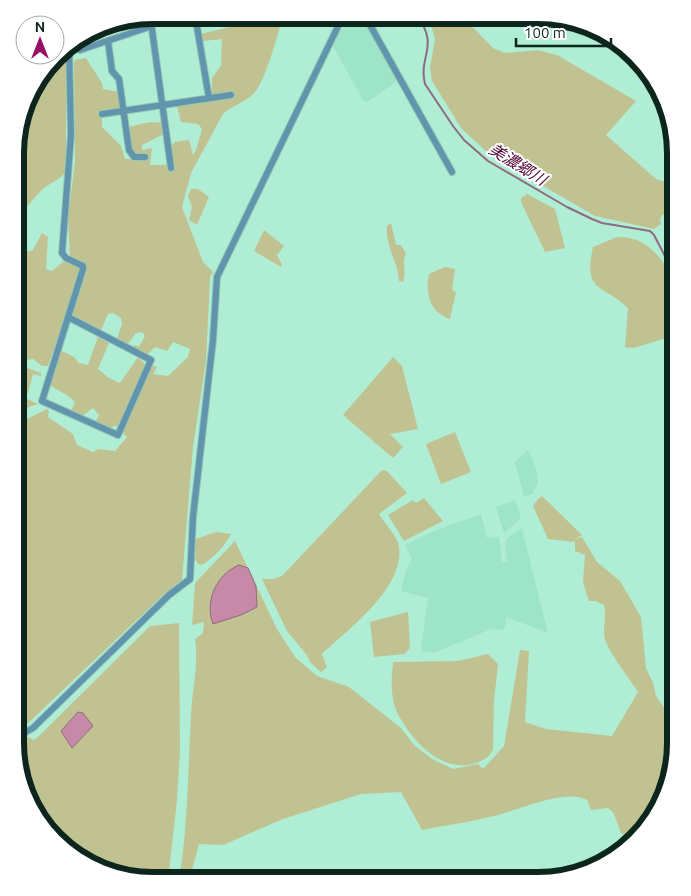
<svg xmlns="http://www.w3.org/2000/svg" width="691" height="896" font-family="Ubuntu,'Noto Sans JP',sans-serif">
<rect width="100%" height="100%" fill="#b0edd5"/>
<path fill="#9de4c9" d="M353,16h9l35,62 -1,4 -29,20h-3l-31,-56 6,-14 10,-9z
M528,450l8,18 2,14 -5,12 -9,3 -9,-35z
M515,500l6,18 -17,15 -8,-26z
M481,514l6,24 12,-1 3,25 5,-1 -2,-18 2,-5 15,-10 26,105 -42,-16v7l-3,6 -12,-1 -55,23h-13l-2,-4 7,-50 -27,-7 5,-21 6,-11 -7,-14 29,-14z"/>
<path fill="#c1c292" d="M262,15h21c-4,17 -18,66 -28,77 -8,10 -23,13 -32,22l-32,59 -9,34 21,55 10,10 -3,5 -4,84 -13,86 -11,133 -20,16 -139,132 -8,4 1,-338 22,10 -10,3 -5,14 24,-12 2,2 -1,6 25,17 4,11 16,7 5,-3 17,2 12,-14 -11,-11 -8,2 -13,-5 4,-8 -6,-7 -11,8 -11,-5 4,-9c-8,-9 -18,-11 -26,-18l11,-34 14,7 5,6 9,2 10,-28 11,6 -11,26 11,9 11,5 18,-26 7,7 -1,8 8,-7 5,2 -4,7 15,2 20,-19 2,-8 -17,-7 -6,9 -12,-4 -9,9 -16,-8 5,-3 4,2 6,-11 -3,-4 -6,1 -9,12 -10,-6 5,-15 -1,-6 -8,-5 -5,1 -7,16 10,5 -1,3 -44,-24 -18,52h-6l-9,-7 -6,1 -2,7 16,6v3l-8,-2 -5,19 -9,-3 4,-12 -2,-5 -5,5v-123l17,-5 9,-17 6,4 -2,32 6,2 11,-9 7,-2 -2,-44 7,-54 -1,-99 1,-3 11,-2 16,25 1,6 16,3 1,16 -18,2v17l19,19 4,13h21l-13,-5 -5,-27 22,-5 13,1 1,11 -22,11v5l10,-2 -2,17h18l2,4 3,1 -3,-24 5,-4 14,-2 4,15 3,-5 6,-21 -4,-5 -17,-2 -4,-16 42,-7 -7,-4v-17l9,-12 1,-27 -19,2 -2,-7 41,-10 22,-2z
M424,16h38l31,32 12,5 33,-3 19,5 79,46 -30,34 50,44 10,3 10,7 -1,26h-13l-2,4 1,5 -7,5 -59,-13 -105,-61 -29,-27 -29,-47 -2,-14 5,-28 -4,-14z
M66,47v124c-6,10 -18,12 -25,20 -9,9 -14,17 -25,25v-82l17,-50z
M191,189h7l11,8 -12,28 -8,-5 3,-13 -4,-11z
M527,194l28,15 10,39 -20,4 -24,-50v-4z
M391,223l5,22h5l5,9c-5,8 1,18 -3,28l-4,-1c-1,-20 -14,-35 -12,-55z
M264,230l20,16 -7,9 5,10 -1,2 -27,-16z
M617,237c27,0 38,13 53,35v8l6,16v39l-42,13 -9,-1 3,-39c-26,-25 -45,-14 -35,-61z
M445,267l10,2 -3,21 4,2 -6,27c-20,-6 -25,-26 -21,-45z
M393,357l9,9 16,63 -28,5 13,13 -10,11 -50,-43z
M455,432l16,40 -30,12 -15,-40z
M382,470l5,1 20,22 -28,21c6,10 19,23 20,33 6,40 -50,82 -77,107l5,13 -6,5 -11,-10 -4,-8 -19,-23 -25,-52h11l9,-3z
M542,496l40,39 -7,4 7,-2 15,25 23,19 21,36 5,51 7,15 3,13 20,29v28l-23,67 -22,19 -10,-6 -8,-21 -5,-4 -17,2 -4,-10c-22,-12 -68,10 -93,16 -23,6 -48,9 -72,14l-21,-38 -40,2 -78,25 -60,26 -24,-1 -10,36h-10c9,-54 9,-110 12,-165 1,-25 8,-51 4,-76l8,-6 1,-11 -12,3 3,-42 40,-42 42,88 18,28 22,19 32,11 52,41 14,18 17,13 21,10 25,-5 5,5 21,-23 16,-96 9,1 -4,71 21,7 66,7 26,-44c-8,-13 -29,-39 -33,-53 -3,-11 2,-21 -1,-34l-8,-4h-7l-6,-19 2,-27 -10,-4v-11l-1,2 -26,-3 -15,-33 4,-6z
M424,498l19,23 -39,20 -16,-26 25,-15 3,3z
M216,532l15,2c-7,13 -17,23 -29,31l-4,-1 -3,-5 1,-20z
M408,612l2,36 -6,6 -30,3 -4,-35z
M179,623l1,127 -3,50 -9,80h-33l-59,-22 -47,-53 -13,-58 12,-10 6,3 6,-5 110,-109z
M488,654l10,10 -4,37 -1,48c-3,8 -9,11 -17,14 -32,11 -61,-19 -76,-45 -10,-17 -9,-37 -7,-56l65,-1z"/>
<path fill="#c689a7" stroke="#8e6b7e" d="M239,565l9,3 8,18 1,21 -16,8 -28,9c-9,-23 4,-50 26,-59z
M78,712l5,1 10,13 -21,22 -11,-17z"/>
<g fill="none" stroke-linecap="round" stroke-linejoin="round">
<path stroke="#8e6b7e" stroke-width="2" d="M417,16c23,30 1,40 8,68l28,42 11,14 24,21 79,46 25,12 10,4 48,8 4,4 15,29 7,4"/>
<g stroke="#92c9b4" stroke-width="8">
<path id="minor" d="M150,15l21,153
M195,15l14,83
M365,16l87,156
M76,41l4,9 72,-24
M108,41l4,30 7,8 10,71 5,7h11
M102,114l129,-19
M68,317l83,43 -33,75 -76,-34 41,-132v-3l-17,-8 -4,-5 9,-118 -2,-90
M15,738l18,-10 136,-133 21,-16 3,-62 20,-177 4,-63 126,-261"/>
</g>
<use href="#minor" stroke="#6295ad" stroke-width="6"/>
</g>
<g text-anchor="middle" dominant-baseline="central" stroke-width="4" stroke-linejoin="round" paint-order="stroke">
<g font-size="16" font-style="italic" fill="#540a37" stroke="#fff">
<text transform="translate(518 164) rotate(32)">美濃郷川</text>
</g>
</g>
<path d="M0 0H691V896H0ZM153 24H538A129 129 0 0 1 667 153V743A129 129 0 0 1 538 872H153A129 129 0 0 1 24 743V153A129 129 0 0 1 153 24Z" fill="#fff" fill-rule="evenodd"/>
<path fill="none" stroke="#0c251d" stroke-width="6" d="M153 24H538A129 129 0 0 1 667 153V743A129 129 0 0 1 538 872H153A129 129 0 0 1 24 743V153A129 129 0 0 1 153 24Z"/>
<g transform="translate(40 40)"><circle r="24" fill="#ffffff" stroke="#9ea8a5"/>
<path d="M0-4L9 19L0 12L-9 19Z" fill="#971066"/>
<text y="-8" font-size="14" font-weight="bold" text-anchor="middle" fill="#0c251d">N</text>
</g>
<path d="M516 38v8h95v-8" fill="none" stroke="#0c251d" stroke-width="2.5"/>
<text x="524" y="38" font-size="15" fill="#0c251d" stroke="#ffffff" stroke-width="4" paint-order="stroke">100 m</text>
</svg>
